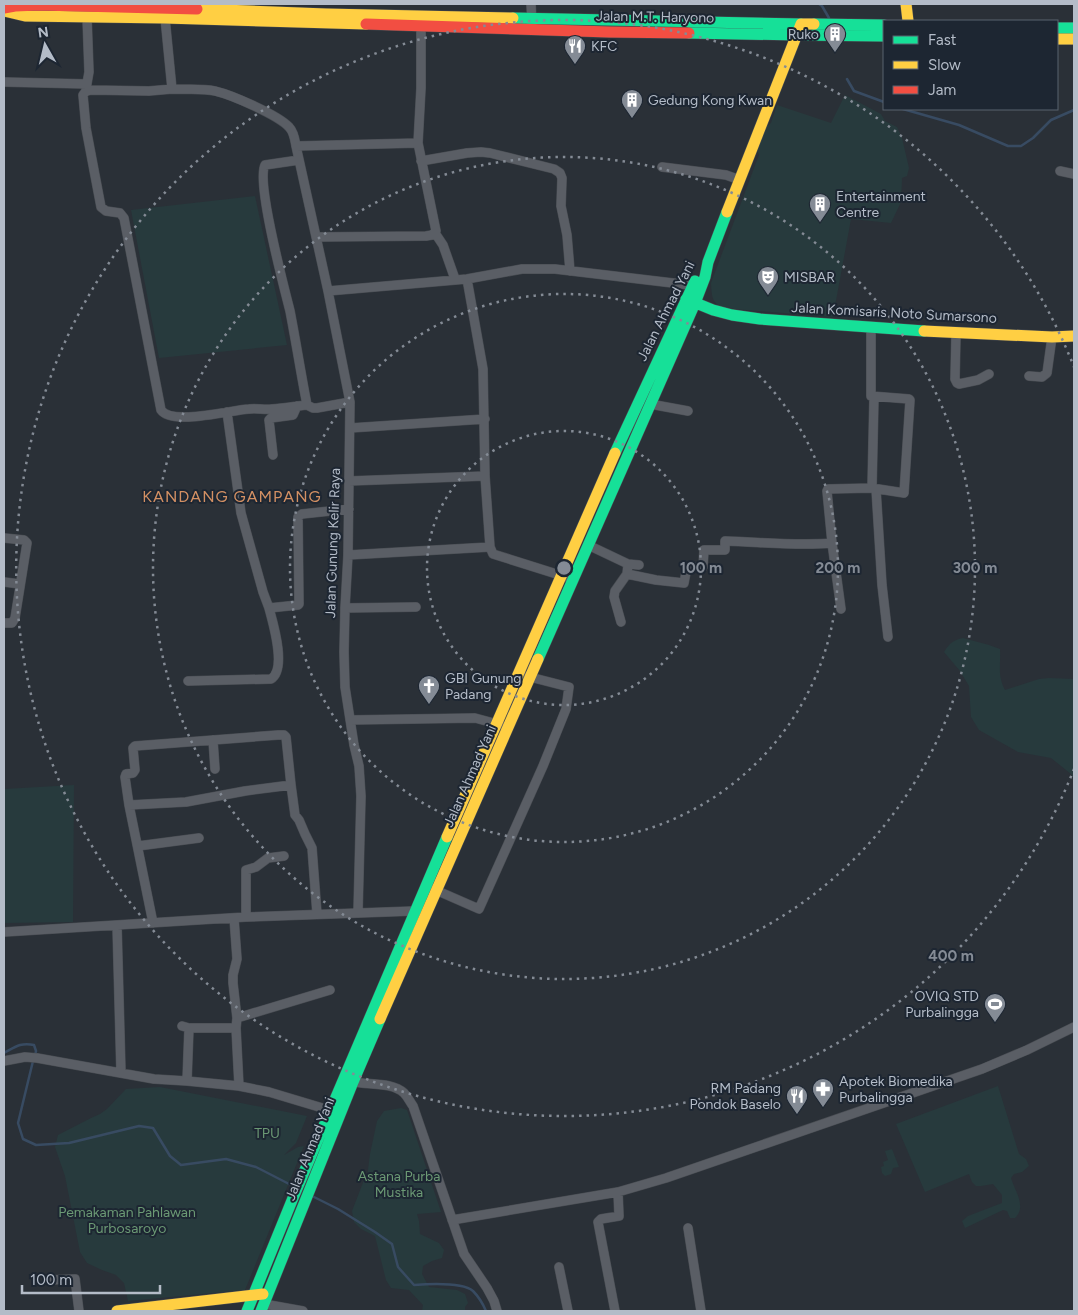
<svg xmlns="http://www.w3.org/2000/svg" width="1078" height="1315" font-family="Figtree,sans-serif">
<rect width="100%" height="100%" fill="#2a3037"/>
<path fill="#273a3d" d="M845,95l36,19 4,7 12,6 5,11 7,30 -2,8 -5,2 -1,24 -10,21 -40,-4 -18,98 -111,-9c-11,-7 -10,-12 -11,-25l48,-128 -3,-7 7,-19 8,-6 6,-18 54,18z
M255,196l32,149 -128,13 -28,-148z
M963,638l26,7 11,4c1,15 -3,26 5,41l34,-11 10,-1 25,1v100l-3,-5 -20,-16 -33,-6 -39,-22 -8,-13 -2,-31 -9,-15 -16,-19c5,-8 9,-12 19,-14z
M74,785l-1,137 -69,1v-134z
M998,1086l21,68 7,5 3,7 -7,6 -8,2 -3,4c4,13 16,29 4,40h-5l-3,-7 -4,-1 -38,18 -3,-7 6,-5 34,-13v-8l-9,-11 -12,2h-5l-4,-4 -3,-8 -44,18 -29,-68z
M160,1087l147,29 -11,27 -12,12 14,-8 6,-1 -59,144 -117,11 -4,-18 -8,-8 -14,-5 -15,-7 -7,-11 -15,-76 -10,-29 3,-12 33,-17 9,-4 7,-5 19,-20z
M401,1108l6,2 34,102 -24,2 2,7 1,13 19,9 5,7 -2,8 -10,3 -9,5 -1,8 7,13 28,3 8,4 3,9 -3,4v4h-43l1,-6 -14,-15 -18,-2 -5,-8 -11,-44 -14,-7 -7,-7 -2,-11 12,-31 3,-2 3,-24 7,-33 7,-10z
M892,1149l7,18 -6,1 -2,6 -6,2 -3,-3 -1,-6 3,-1 -1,-4 5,-2 -3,-9z"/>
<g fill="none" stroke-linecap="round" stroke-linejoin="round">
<path stroke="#384b62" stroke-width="2.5" d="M819,4l3,2 7,12
M847,79l7,12 30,11
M903,109l56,16 49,21h13l12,-8 18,-18 23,-10
M4,1053c11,-6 17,-11 30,-8l2,6 -1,5
M33,1061l-15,62 5,16 13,6 33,-2 70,-17 14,2 17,28 11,9 45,-6 30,8 37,19
M312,1196l26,13 37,23 17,12 6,23 16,18c14,-1 48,-3 59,6 6,6 10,13 13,20"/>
<g stroke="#484c52" stroke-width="10">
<path id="street" d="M531,4l1,19
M165,18l7,71 -23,2 -58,-1 -5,1 -3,4 3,33 15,79 5,4 14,2 4,5 37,192c11,16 70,0 88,-1 8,-1 15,1 23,0 12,-1 24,-3 35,-4
M4,82l83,2
M86,89l3,-17 -2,-55
M172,89c14,1 30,-1 43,2 17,4 63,24 74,36 5,5 6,13 7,19l32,145 22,111 -2,153 -3,53 -1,44 1,35 9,58 5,21 2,30 -3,116
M296,146l122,-3
M299,160l-34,5c-9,17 19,122 25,146 6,31 11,63 17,94l6,3h4l33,-6
M421,161l46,-8 14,-1 9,1 64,16 6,4 2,5 -1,28 6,29 3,36
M662,167l64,8 14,5
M1060,171l14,3
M435,233l8,12 12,34
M316,237l110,-1 6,-1 4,-4 -18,-88 3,-55v-62
M467,279l16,90 2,107 5,71 3,7 73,23
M328,291l139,-12 55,-10h33l143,17
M956,333l-1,46 2,4 2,1 19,-4 11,-6
M1029,376l13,1 5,-4 5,-36
M650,404l38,7
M227,412l14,101 22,79 6,16 29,-3 1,-1 -1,-87 4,-3 47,-5
M350,428l135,-9
M273,455l-4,-35 2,-2 22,-3 4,-9
M349,481l136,-5
M872,488l2,-91
M876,489l6,96 6,52
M4,538l20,2 3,3 -12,75 -3,5h-8
M832,543l9,66
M588,545l40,19 11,1
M348,555l142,-8
M628,564l-1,10 29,6 28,3 3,-16h16l1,-17h21v-9c36,1 72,5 107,2l-5,-52 1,-2 44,-1 32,5 6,-93 -1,-1 -38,-3v-69
M4,582l16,2
M345,608l71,-1
M621,622l-7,-25 1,-6 12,-17
M188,681l83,-2c16,-10 2,-56 -2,-71
M350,720l125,-2 26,7
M213,740l2,29
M291,785l4,30 4,5 6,14 7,14 5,66
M129,805l57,-3 59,-11 46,-6 -5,-48 -2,-2h-6l-143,11 -2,2 2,22 -2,3 -7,1 -1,3 4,28 24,118
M138,846l61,-8
M431,888l48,21 64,-143 23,-57 3,-22 -43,-11
M246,917v-47l10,-3 12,-9 16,-2
M234,918l3,41 -4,16v8l4,35 93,-28
M117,925l4,148
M4,932l242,-15 168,-6
M182,1026l7,2h47l1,-10
M236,1028l3,58
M4,1061l21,-4 12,1 117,21 33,2 52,5 30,6 60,18
M187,1081l2,-53
M350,1081c17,5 41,0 54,12 4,4 6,9 9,13l51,148 23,34 7,13 3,10
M452,1220l166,-28 48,-14 316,-109 45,-19 47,-23
M688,1228l13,83
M559,1267l9,44
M49,1280l26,-1 4,32
M264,1304l39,7
M615,1311l-17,-89 3,-3 18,-3 -1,-24"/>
</g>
<g stroke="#484c52" stroke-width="12">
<path id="fast" d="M513,18l288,6
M814,24l70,1
M1057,28h17
M689,33l108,2
M797,35l87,1
M686,299l27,11 19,5 28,4 164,12
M615,453l80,-172
M538,659l157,-356 10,-26 3,-15 19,-50
M247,1311l46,-113 154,-361
M261,1311l92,-229 27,-63"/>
</g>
<g stroke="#484c52" stroke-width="12">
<path id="slow" d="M906,4l2,17
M197,9l129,5 187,4
M4,11l21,5 140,2 201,6
M1057,39h17
M727,212l74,-188h13
M924,331l128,6 22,-1
M447,837l168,-384
M380,1019l158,-360
M117,1311l146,-17"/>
</g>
<g stroke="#484c52" stroke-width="12">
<path id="jam" d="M4,8l11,-2 24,-1 158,4
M366,24l243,8 80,1"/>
</g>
<use href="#street" stroke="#5a5e65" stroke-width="9"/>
<use href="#fast" stroke="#16e098" stroke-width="11"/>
<use href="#slow" stroke="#ffcf43" stroke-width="11"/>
<use href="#jam" stroke="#f24e42" stroke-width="11"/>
</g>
<g fill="none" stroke="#848b95" stroke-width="2.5" stroke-dasharray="2.5 5">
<circle cx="564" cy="568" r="137"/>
<circle cx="564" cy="568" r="274"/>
<circle cx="564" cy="568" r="411"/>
<path d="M1074 769A548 548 0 1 1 1074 367"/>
</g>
<defs>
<g id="building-pin" transform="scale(1.125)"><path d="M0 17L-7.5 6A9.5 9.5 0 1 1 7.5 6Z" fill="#848b95" stroke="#1d2632"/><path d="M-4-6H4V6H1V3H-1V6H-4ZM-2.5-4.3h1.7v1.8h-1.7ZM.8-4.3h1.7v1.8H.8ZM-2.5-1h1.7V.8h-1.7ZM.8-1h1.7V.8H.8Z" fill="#fff"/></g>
<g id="restaurant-pin" transform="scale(1.125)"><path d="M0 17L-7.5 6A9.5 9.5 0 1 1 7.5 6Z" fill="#848b95" stroke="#1d2632"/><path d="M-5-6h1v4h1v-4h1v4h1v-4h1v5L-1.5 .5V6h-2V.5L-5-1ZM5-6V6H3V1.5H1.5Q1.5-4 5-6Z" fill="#fff"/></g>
<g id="theatre-pin" transform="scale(1.125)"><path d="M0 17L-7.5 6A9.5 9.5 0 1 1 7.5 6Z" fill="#848b95" stroke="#1d2632"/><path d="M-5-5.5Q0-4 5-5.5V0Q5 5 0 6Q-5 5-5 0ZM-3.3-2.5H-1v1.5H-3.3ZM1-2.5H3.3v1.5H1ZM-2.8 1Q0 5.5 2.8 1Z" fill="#fff"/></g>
<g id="church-pin" transform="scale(1.125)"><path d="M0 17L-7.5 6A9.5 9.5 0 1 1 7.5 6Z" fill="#848b95" stroke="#1d2632"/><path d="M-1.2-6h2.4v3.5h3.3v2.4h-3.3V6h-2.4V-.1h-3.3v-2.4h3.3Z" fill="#fff"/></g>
<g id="stadium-pin" transform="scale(1.125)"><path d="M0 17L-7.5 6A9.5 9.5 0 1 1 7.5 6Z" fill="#848b95" stroke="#1d2632"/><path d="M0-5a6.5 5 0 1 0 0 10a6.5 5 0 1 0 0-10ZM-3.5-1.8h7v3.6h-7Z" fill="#fff"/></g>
<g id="pharmacy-pin" transform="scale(1.125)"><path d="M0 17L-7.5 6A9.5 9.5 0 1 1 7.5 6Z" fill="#848b95" stroke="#1d2632"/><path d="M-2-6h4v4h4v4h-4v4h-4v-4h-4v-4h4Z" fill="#fff"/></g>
</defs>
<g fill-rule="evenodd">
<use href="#building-pin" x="835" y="34"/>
<use href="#restaurant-pin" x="575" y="46"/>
<use href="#building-pin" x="632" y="100"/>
<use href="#building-pin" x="820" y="204"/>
<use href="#theatre-pin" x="768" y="277"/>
<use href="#church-pin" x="429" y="686"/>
<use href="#stadium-pin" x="995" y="1004"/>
<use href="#pharmacy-pin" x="823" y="1089"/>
<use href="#restaurant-pin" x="797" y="1096"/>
</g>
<g text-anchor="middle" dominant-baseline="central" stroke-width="4" stroke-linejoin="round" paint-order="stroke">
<g font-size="14" fill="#b4bcc8" stroke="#1d2632">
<text transform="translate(655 17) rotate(1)">Jalan M.T. Haryono</text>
<text transform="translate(666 311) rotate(-63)">Jalan Ahmad Yani</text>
<text transform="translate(894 313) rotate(3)">Jalan Komisaris Noto Sumarsono</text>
<text transform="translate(333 543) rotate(-88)">Jalan Gunung Kelir Raya</text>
<text transform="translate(470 776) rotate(-66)">Jalan Ahmad Yani</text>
<text transform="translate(310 1149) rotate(-68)">Jalan Ahmad Yani</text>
</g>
<g font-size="14" fill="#b4bcc8" stroke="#1d2632" text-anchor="start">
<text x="819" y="34" text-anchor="end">Ruko</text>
<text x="591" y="46">KFC</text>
<text x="648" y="100">Gedung Kong Kwan</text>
<text x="836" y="196">Entertainment<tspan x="836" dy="16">Centre</tspan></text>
<text x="784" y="277">MISBAR</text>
<text x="445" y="678">GBI Gunung<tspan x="445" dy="16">Padang</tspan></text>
<text x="979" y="996" text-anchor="end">OVIQ STD<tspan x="979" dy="16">Purbalingga</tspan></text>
<text x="839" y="1081">Apotek Biomedika<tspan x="839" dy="16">Purbalingga</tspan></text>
<text x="781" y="1088" text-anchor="end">RM Padang<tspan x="781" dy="16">Pondok Baselo</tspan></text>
</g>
<g font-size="14" fill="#6b9974" stroke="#1d2632">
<text x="267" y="1133">TPU</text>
<text x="399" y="1176">Astana Purba<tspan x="399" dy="16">Mustika</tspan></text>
<text x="127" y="1212">Pemakaman Pahlawan<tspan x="127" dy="16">Purbosaroyo</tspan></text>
</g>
<g font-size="16" letter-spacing="1" fill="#d39063" stroke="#1d2632">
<text x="232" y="496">KANDANG GAMPANG</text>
</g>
</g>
<circle cx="564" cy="568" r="8" fill="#848b95" stroke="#1d2632" stroke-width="2.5"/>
<g font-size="15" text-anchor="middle" font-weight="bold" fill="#848b95" stroke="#1d2632" stroke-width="4" stroke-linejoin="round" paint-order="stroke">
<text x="701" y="573">100 m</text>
<text x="838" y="573">200 m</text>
<text x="975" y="573">300 m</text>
<text x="951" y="961">400 m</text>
</g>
<rect width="1078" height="1315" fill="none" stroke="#b4bcc8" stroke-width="10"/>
<rect x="883" y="20" width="175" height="90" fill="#1d2632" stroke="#59626e"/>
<rect x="893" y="36" width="25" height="8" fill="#16e098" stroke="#59626e"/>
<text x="928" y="45" font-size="15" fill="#b4bcc8">Fast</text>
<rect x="893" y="61" width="25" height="8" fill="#ffcf43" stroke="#59626e"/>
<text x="928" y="70" font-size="15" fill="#b4bcc8">Slow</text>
<rect x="893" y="86" width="25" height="8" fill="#f24e42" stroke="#59626e"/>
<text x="928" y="95" font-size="15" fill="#b4bcc8">Jam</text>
<g transform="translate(45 45) rotate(352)" stroke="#1d2632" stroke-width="4" paint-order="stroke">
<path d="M0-4L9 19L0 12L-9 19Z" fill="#b4bcc8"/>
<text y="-8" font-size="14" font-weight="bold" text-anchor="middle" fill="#b4bcc8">N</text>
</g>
<path d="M22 1285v8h138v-8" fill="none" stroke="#b4bcc8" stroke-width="2.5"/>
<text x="30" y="1285" font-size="15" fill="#b4bcc8" stroke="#1d2632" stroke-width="4" paint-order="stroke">100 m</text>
</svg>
